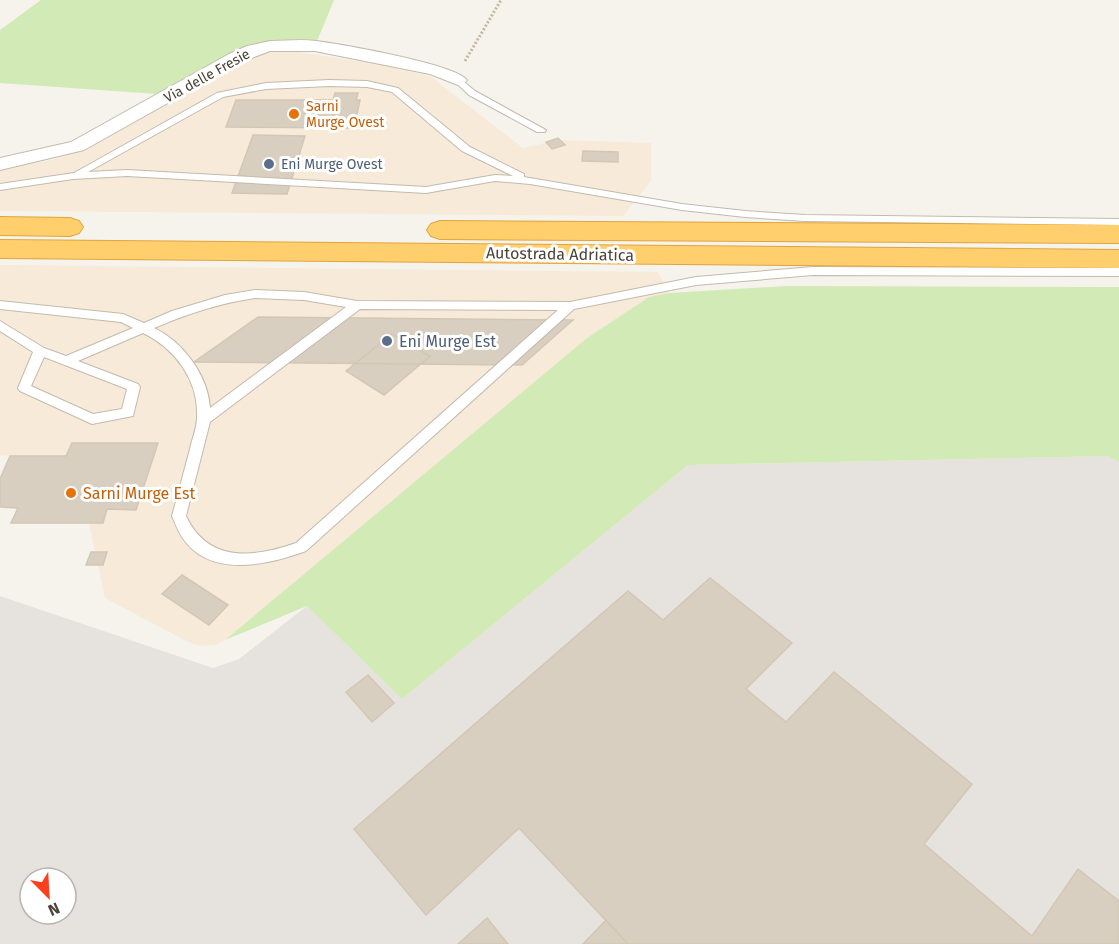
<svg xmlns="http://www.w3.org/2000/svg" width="1119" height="944" font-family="'Fira Sans',sans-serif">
<rect width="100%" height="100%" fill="#f6f3ec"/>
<path fill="#f7ead8" d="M262,52h36l79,12 53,12 93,72 35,-8 93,3v38l-28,35 -623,-5v-42l52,-9 25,-9 176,-96z
M0,265l658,7 11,21 -20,4 -62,41 -362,302 -10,5 -14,1 -13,-4 -83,-44 -16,-75h-78l6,-15 -17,-1v-28l10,-23 -10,-1z"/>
<path fill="#e6e2dd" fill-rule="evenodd" d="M1108,456l11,6v482h-1119v-348l213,72 26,-9 68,-53 95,93 286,-234zM30,878h36v36h-36z"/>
<path fill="#d2eab5" d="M41,0h293l-19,46h-45l-99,49 -171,-12v-53z
M787,286l332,1v175l-11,-6 -420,9 -286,234 -95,-93 -82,34 362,-302 62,-41 20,-4z"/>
<path fill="#d8cfc1" stroke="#d3c7b4" stroke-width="1.5" d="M335,93h23l-2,7h4l-6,28 -128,-1 10,-27h97z
M253,135l52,1 -18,58 -55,-1z
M558,138l7,7 -13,4 -6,-7z
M583,151l35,1v10l-36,-1z
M258,317l315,3 -51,45 -328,-3z
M392,334l38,22 -46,39 -38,-24z
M72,443h86l-22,67 -29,-1 -4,14h-92l7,-15 -18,-1v-28l10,-23h56z
M91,552h16l-4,13h-17z
M182,575l46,30 -19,20 -47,-31z
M710,578l82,65 -46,46 40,33 48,-50 138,112 -48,60 108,92 46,-67 41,32v43h-491l-109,-116 -93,87 -72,-86 274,-238 35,29z
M368,675l26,28 -22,19 -26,-30z
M487,918l21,26h-50z
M606,920l22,24h-45z"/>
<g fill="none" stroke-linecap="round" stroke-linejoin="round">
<g stroke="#c2bbae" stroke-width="2">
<path id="lane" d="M458,77l17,14 71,39 -1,2h-8l-68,-37 -16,-15z
M329,80l38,1 31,7 72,59 54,27v3l158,27 63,7 60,4 314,4v6l-314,-4 -60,-4 -63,-7 -152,-26 -35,-3 -69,12 -299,-17 -54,3 -73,11v-6l74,-11 143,-80 49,-10zM329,86l38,1 25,5 70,59 51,25 -18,-1 -69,12 -299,-17 -39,2 135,-75 43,-8z
M813,267l306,1v8l-306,-1 -117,10 -122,24 -268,242c-38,14 -97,28 -124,-14 -4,-6 -7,-14 -10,-21 6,-22 12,-45 18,-67 2,-10 7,-21 7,-32 2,-36 -22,-69 -54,-84l-65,28 60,23 2,3 -7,29 -41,8 -72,-33 -2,-3 15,-36 -33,-21v-10l44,27 22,8 67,-28 -12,-6 -121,-13v-8l123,13 21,9 28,-12 53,-16 30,-5 49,2 53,9 213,1 126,-25zM255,298l49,2 42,7 -136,101c-2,-33 -27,-66 -56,-80 33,-14 66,-25 101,-30zM360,309l198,1 -262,233c-43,15 -88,20 -110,-27l24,-94zM44,357l83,32 -5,20 -29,5 -62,-28z"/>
</g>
<g stroke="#c2bbae" stroke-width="2">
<path id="street" d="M270,41c15,0 31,-2 46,0 24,3 140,23 151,39l-3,4 -6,1 -28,-11 -115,-23h-45l-29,11 -157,88 -84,20v-12l71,-16 158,-88 18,-8z"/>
</g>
<g stroke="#e0a43c" stroke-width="2">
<path id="highway" d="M0,217l70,1 9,3 4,6 -4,6 -9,3 -70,-1z
M440,221l679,4v18l-679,-4 -9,-3 -4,-6 4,-6z
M0,240l1119,10v18l-1119,-10z"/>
</g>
<path stroke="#c4b79f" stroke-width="3" stroke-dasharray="2 2" stroke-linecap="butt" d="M465,61l36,-61"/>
<use href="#lane" fill="#fff" fill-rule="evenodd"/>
<use href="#street" fill="#fff" fill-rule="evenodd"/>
<use href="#highway" fill="#ffcf6e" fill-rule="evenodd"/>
</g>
<g fill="#e8710a" stroke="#fff" stroke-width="2">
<circle cx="294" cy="114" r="6"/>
<circle cx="71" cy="493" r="6"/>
</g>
<g fill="#5c6f8a" stroke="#fff" stroke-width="2">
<circle cx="269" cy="164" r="6"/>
<circle cx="387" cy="341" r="6"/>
</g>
<g text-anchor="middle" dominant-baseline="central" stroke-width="6" stroke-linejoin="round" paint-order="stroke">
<g font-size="14" fill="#4b4439" stroke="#fff">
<text transform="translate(207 76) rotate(-29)">Via delle Fresie</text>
</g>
<g font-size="14" fill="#c56008" stroke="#fff" text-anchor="start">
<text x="306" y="106">Sarni<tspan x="306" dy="16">Murge Ovest</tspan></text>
</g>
<g font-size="14" fill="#4e5e75" stroke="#fff" text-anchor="start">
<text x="281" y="164">Eni Murge Ovest</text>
</g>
<g font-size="16" fill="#4b4439" stroke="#fff">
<text transform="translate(560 254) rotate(1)">Autostrada Adriatica</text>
</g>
<g font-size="16" fill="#4e5e75" stroke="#fff" text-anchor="start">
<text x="399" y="341">Eni Murge Est</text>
</g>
<g font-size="16" fill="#c56008" stroke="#fff" text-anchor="start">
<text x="83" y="493">Sarni Murge Est</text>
</g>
</g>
<g transform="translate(48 896) rotate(156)"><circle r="28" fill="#ffffff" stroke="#b7b4b0" stroke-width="1.5"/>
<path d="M0-4.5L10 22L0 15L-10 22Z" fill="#fc3f1d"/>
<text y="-9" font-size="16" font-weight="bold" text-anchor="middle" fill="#4b4439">N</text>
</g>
</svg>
